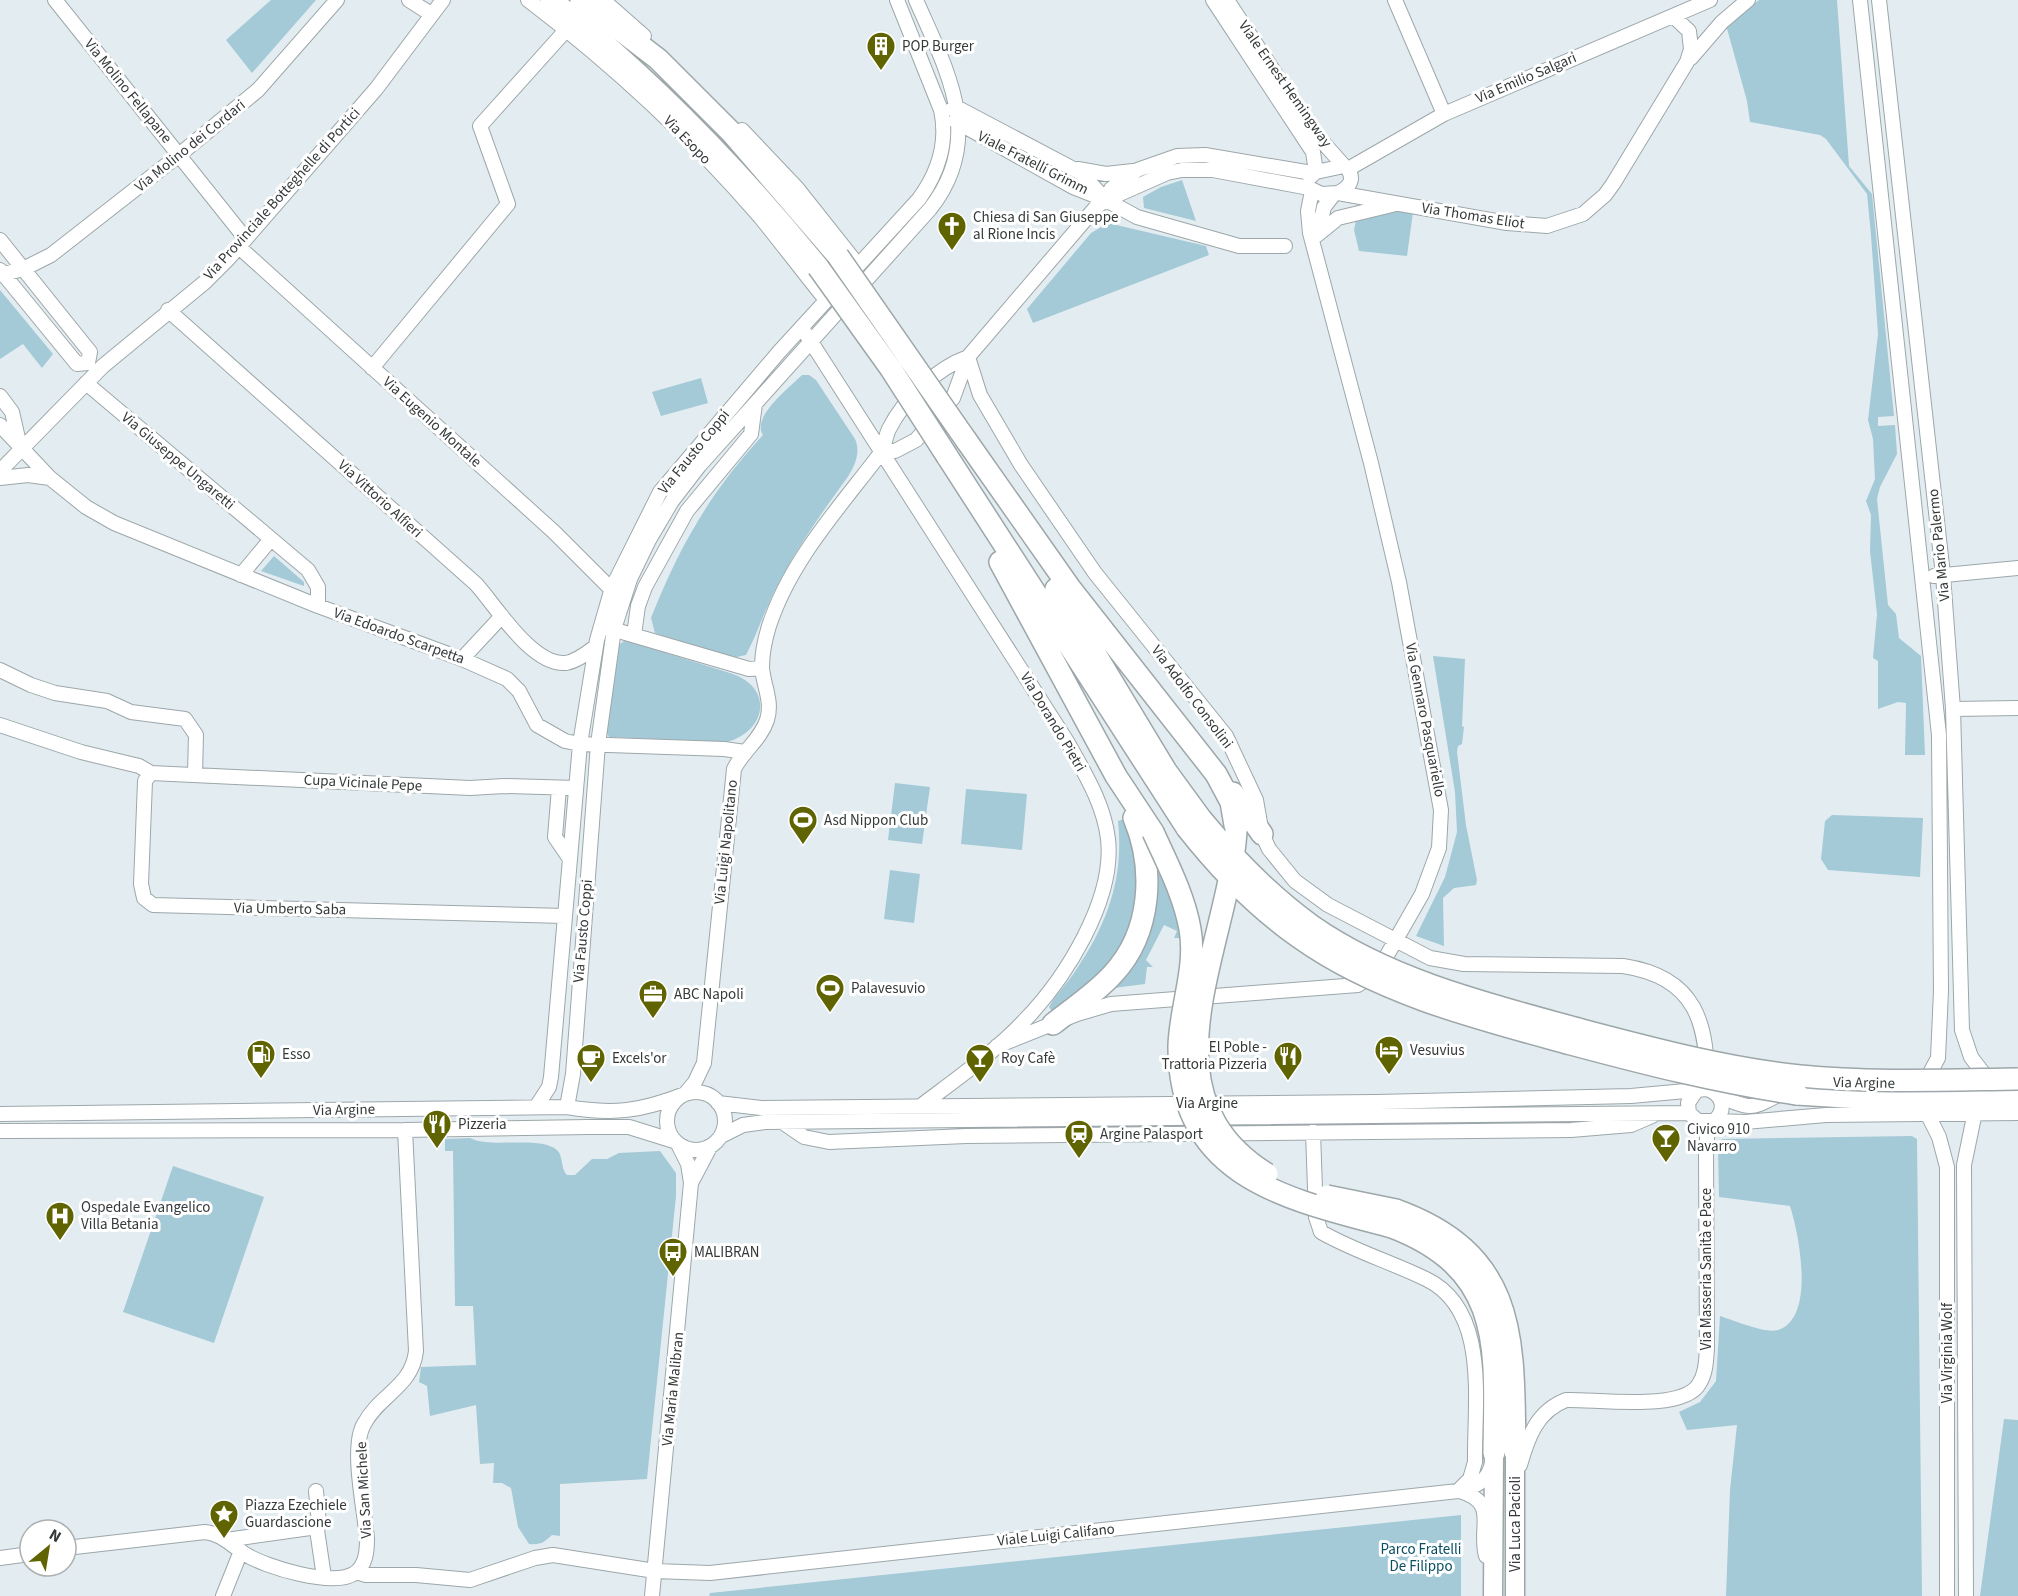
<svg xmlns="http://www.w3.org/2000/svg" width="2018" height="1596" font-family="'Source Sans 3',sans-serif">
<rect width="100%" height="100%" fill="#e3edf1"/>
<path fill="#a4c9d7" d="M271,0h45l-64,73 -26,-33z
M1759,0h78l12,166 23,28 22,222 -16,1v9l17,-1 2,29 -17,33 -3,12 11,106 8,9 3,24 22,18 4,99h-20l1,-52 -8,-1 -20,7v-48l-5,-3 4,-44 -7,-63 1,-36 -5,-14 9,-22 -2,-40 -5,-19 10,-86 -7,-99 -4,-41 -41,-55 -6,-4 -70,-13 -3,-21 -21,-76z
M1182,180l14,41 -52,-13 -1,-11 18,-10z
M1383,205l30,7 -6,44 -48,-5 -5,-21 3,-15z
M1108,223l98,23 3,9 -176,68 -6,-14 64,-76z
M0,290l53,64 -11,14 -19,-24 -23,15z
M802,375h7l7,5 39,59c6,13 0,27 -8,39 -24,33 -47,65 -66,101 -14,24 -22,51 -35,76l-14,3 -77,-25 -4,-15c28,-71 60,-127 112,-183 -12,-18 26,-47 39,-60z
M701,378l7,25 -47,13 -9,-24z
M274,556l30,26v4l-43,-15z
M625,640l108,34c41,15 33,57 -6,68l-118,-5 -4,-7 14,-85z
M1433,656l32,3 -3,67 2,1 -2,17 -4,2 -1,6 9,73 11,55 -1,5 -22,3 -11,10 1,48 -28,-10 29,-59 12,-45 -2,-40z
M895,783l35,4 -8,57 -34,-4z
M966,789l61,5 -5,56 -61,-6z
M1832,815l91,3 -3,59 -92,-7 -7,-11 4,-38z
M1128,818l7,19 3,67 -13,38 -28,36 -44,35 -4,-6c7,-13 19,-24 27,-37 32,-47 48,-93 42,-149z
M890,870l30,4 -6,49 -30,-4z
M1157,874h4l13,29 7,35h-7l3,-7 -13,-6 -18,35 7,7h-6l-2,17 -39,5z
M1912,1136l5,3 5,457h-196l4,-106 7,-65 -50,5 -8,-18 21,-10 16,-21 4,-65c13,4 46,18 58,14 38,-12 21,-96 12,-124l-71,-9 -1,-50 4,-8z
M470,1138c21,11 70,-3 87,12 7,7 3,18 10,25h8l17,-16h15l12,-6 41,-2 16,22v23l-29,283 -87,5v52l-8,-1c-8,7 -10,10 -23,9l-11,-17 -7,-39 -9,-5h-9l1,-20 -14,1 -4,-59 -46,11 -3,-30 -8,-4 2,-15 55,-2 -3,-59h-18l-2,-155h-8v-12z
M173,1166l91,31 -50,146 -91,-31z
M2004,1419l14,1v176h-38z
M1461,1515v81h-752l1,-3z"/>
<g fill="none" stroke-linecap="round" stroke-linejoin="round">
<g stroke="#9da7aa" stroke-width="16">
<path id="minor" d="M55,0l190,238
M409,0l22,14
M528,0c84,64 164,138 233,218 22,27 43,55 65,82
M603,0l41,36
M1213,0l100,152 3,20
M1227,0l86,131 31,35
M1395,0l49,114
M1860,0l79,735 2,256 -3,67 -14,26
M1879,0l64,575 10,134 9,321 9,27 19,25
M1691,58l31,-36 26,-22
M952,109l6,-1 123,65 23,25
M955,121l118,66 33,13 31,17 102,29h46
M742,130l55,58 61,77
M1078,169l28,5 27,-3
M1348,169l96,-55 266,-114
M1310,177l6,-5 28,-6 4,3
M1338,193c11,-6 17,-12 10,-24
M1107,198l4,-9 26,-19 40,-14 28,-1 107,18
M1318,234l6,-27 10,-13
M1317,235l21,-17 54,-13
M0,240l90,112 -2,11
M239,247l315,285 63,63
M0,270l77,94 11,-1
M0,275l23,-6 28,-14 128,-100 79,-65 79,-90
M168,310l308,274c20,22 56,82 90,79 11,-2 21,-10 29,-16
M806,334l262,409c17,31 36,61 40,96 7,61 -43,140 -84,182 -28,30 -69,59 -102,84
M968,357l12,38 41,70 74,108 131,163 30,64 6,34 7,15 26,32 33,24 102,53 34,6 159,2c74,11 85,58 84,123
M372,368l136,-164 -28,-78 87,-97
M86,383l222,187 10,17v19
M0,396l12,16 8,35
M0,425l50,53 36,29 28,16 204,83 144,53 45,20 12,12 18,34 28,16 15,3 144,5 21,3
M882,451h13l21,-11 37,-42 15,-41 128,-150 10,-7 61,-27 15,-3h31l96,18 12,6 17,-1 169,30 40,3 36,-12 22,-19 8,-11 74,-122 4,-13 -2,-18 -16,-15
M0,471l103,-105 102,-84 24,-24 147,-169 67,-89
M0,478l28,-3 22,3
M241,575l30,-36
M1934,576l84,-8
M605,627l144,42 13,-1
M634,635l4,-29 7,-19 42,-76 64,-77 4,-30
M462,659l40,-43
M0,670l31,15 24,8 52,8 24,11 54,7 11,16 -1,40
M1953,709l65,-1
M0,725l81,27 58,14 12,7
M151,773l-6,8 -4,103 3,14 9,7 412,11
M151,773l319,15 34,-2 72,2
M559,788l-4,49 15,22
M997,1046l80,-32 34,-10 247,-19 20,-14 44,-77 17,-46 2,-38 -42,-228 -28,-119 -61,-230 -2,-22 4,-20
M667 1121a29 29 0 1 1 58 0a29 29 0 1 1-58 0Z
M685,1094l10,-12 9,-19 30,-294c9,-18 27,-30 33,-49 6,-19 -4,-35 -5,-53 0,-14 3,-28 7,-41 21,-65 70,-118 111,-172 5,-7 5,-17 9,-25 15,-30 48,-61 79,-72
M1719,1096c36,15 31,13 65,-4
M718,1103l43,5 615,-6 255,-6 76,-7c16,5 20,21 7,32h-16l-9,-8 -1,-10 8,-12
M536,1107l13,-20 2,-10 29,-333 17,-104 15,-52 48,-96 119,-140 140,-153c19,-26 29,-57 22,-89l-44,-110
M567,1107l6,-33 25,-330 16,-115 16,-50 19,-39 23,-39 27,-35 231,-257c56,-71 17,-138 -14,-209
M1927,1113l12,24 8,30v429
M0,1114l567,-7c46,8 75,4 118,-13
M1714,1121l31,1 81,-7 192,-2
M785,1124l19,13 25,5 137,-6 605,-6 60,-5 21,-9
M0,1131l405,-1 184,-3h40l45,14
M1313,1132l3,85 5,15c33,19 70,30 105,47 64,31 48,123 49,183l-5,17 -10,10
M721,1136l22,-11 22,-3 924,-9
M691,1183l19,-36
M1520,1465c8,-28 17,-54 46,-65 30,-1 117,12 133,-16 7,-11 7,-23 8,-35l-1,-195 2,-31
M316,1491l3,32 -2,7 7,47
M1460,1491c39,12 18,35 26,65
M226,1540l84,-12
M66,1548l139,-16c17,2 26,13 40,22 20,13 89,34 110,19 11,-8 12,-22 12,-34 -2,-27 -17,-92 -3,-115 16,-30 48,-37 52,-73l-11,-221
M0,1558l30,-4
M356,1572l10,3h50l54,5 65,-22 18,-3 102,16 55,2 748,-82c17,-4 30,-9 34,-28
M223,1596l18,-45
M652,1596l39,-413 -3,-19 -10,-20
M1966,1596l-2,-431 11,-53"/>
</g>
<g stroke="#9da7aa" stroke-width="21">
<path id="major" d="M1515,1452v144
M1493,1596l1,-143"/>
</g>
<g stroke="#9da7aa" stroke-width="24">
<path id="highway" d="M551,0c100,78 187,169 267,267
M581,0l77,59 73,73 107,124
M966,440l104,148 146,186 15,28 5,29
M947,456l240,372
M1000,562l116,214 37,56
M1056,589l110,182 35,48
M1233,793l29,41
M1053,1024c20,-16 43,-31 60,-50 39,-42 42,-106 21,-156
M1797,1094l64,4h157
M1396,1210c124,45 117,131 119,242
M1392,1227c114,44 103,123 102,226"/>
</g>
<use href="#minor" stroke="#fff" stroke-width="14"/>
<use href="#major" stroke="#fff" stroke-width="18"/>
<use href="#highway" stroke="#fff" stroke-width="21"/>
<g stroke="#9da7aa" stroke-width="24" stroke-linecap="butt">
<path id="highway-bridge" d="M838,256l128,184
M818,267l73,102 56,87
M1201,819c34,41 68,76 111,107 79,55 179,79 270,104 72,19 144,38 218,46 72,7 146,4 218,3
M1187,828c33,42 69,79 113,110 79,56 179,81 271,106 75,20 149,39 226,50
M1236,831c-7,116 -100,262 31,343
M1153,832c14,31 31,63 37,97 7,39 -10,78 -11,117 -1,133 112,154 213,181
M1327,1196l69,14"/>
</g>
<use href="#highway-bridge" stroke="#fff" stroke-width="21"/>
</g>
<defs>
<g id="building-pin" transform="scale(1.5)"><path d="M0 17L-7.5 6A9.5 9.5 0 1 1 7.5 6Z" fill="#606400" stroke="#fff"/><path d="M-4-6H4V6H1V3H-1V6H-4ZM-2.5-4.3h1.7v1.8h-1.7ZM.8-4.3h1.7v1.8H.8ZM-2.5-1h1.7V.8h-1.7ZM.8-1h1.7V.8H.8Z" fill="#fff"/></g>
<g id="church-pin" transform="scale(1.5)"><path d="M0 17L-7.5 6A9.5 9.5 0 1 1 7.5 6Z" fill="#606400" stroke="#fff"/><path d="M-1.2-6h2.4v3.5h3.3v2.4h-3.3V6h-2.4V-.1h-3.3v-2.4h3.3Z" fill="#fff"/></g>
<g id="stadium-pin" transform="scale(1.5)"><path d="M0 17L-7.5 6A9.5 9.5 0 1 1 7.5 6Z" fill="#606400" stroke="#fff"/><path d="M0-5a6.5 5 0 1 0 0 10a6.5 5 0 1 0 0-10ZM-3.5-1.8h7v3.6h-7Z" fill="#fff"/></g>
<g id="office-pin" transform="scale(1.5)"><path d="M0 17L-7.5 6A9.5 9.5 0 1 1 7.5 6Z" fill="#606400" stroke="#fff"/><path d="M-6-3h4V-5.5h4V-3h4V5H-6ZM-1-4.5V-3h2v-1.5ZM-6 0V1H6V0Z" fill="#fff"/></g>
<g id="hotel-pin" transform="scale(1.5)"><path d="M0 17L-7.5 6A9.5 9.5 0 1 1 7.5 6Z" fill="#606400" stroke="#fff"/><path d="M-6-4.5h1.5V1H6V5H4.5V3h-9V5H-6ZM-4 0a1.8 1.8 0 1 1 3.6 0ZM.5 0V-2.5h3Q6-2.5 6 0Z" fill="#fff"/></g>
<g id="fuel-pin" transform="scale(1.5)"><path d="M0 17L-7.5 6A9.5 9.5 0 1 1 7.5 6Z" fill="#606400" stroke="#fff"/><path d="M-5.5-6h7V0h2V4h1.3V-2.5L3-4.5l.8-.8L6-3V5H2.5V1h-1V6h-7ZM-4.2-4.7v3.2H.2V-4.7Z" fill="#fff"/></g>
<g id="restaurant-pin" transform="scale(1.5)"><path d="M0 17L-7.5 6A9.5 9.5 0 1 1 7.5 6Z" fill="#606400" stroke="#fff"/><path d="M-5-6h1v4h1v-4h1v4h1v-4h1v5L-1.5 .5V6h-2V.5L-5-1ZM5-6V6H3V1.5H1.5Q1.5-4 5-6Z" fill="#fff"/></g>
<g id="cafe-pin" transform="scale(1.5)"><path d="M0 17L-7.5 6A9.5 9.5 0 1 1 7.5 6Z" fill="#606400" stroke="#fff"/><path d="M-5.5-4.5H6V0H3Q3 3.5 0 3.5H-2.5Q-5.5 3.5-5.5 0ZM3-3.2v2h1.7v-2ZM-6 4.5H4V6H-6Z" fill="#fff"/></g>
<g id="bar-pin" transform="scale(1.5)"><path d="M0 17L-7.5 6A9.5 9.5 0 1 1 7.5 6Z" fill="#606400" stroke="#fff"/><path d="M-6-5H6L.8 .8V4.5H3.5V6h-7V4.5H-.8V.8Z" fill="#fff"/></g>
<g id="station-pin" transform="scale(1.5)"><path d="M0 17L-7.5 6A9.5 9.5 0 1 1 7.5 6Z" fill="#606400" stroke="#fff"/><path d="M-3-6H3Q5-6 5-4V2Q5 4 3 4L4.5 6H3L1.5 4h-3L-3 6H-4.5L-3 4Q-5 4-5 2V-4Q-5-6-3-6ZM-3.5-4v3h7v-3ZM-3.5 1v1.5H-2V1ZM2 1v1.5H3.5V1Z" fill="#fff"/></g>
<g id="hospital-pin" transform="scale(1.5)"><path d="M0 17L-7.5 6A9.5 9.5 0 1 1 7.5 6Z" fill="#606400" stroke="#fff"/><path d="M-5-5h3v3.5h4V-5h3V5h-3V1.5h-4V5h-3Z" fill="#fff"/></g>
<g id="bus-pin" transform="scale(1.5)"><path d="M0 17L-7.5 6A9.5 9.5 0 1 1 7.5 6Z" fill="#606400" stroke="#fff"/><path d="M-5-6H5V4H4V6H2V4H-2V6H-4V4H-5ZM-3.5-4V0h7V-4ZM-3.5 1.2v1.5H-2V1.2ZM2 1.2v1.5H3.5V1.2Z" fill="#fff"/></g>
<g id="sight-pin" transform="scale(1.5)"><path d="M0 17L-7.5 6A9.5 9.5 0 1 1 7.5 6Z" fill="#606400" stroke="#fff"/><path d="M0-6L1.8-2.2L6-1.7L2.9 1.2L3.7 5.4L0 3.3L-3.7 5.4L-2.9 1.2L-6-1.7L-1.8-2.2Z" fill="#fff"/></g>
</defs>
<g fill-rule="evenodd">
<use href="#building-pin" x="881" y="46"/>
<use href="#church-pin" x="952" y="226"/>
<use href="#stadium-pin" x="803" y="820"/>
<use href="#stadium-pin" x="830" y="988"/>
<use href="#office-pin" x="653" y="994"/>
<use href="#hotel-pin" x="1389" y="1050"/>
<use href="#fuel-pin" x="261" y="1054"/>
<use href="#restaurant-pin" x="1288" y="1056"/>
<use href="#cafe-pin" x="591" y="1058"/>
<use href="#bar-pin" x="980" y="1058"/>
<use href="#restaurant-pin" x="437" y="1124"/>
<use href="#station-pin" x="1079" y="1134"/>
<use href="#bar-pin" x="1666" y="1138"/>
<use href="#hospital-pin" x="60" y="1216"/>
<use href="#bus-pin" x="673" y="1252"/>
<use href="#sight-pin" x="224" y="1514"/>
</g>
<g text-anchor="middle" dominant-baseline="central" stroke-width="6" stroke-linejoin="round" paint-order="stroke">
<g font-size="15" fill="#35393a" stroke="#fff" text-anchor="start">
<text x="902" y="46">POP Burger</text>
<text x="973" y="217">Chiesa di San Giuseppe<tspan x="973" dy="17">al Rione Incis</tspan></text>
<text x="824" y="820">Asd Nippon Club</text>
<text x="851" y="988">Palavesuvio</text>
<text x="674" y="994">ABC Napoli</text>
<text x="1267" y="1047" text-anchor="end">El Poble -<tspan x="1267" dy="17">Trattoria Pizzeria</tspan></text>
<text x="1410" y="1050">Vesuvius</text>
<text x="282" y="1054">Esso</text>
<text x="612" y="1058">Excels'or</text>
<text x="1001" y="1058">Roy Cafè</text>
<text x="458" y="1124">Pizzeria</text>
<text x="1687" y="1129">Civico 910<tspan x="1687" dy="17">Navarro</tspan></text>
<text x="1100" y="1134">Argine Palasport</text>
<text x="81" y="1207">Ospedale Evangelico<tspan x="81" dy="17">Villa Betania</tspan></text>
<text x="694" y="1252">MALIBRAN</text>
<text x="245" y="1505">Piazza Ezechiele<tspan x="245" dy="17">Guardascione</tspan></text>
</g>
<g font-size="15" fill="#35393a" stroke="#fff">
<text transform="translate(1526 78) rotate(-23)">Via Emilio Salgari</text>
<text transform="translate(1285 84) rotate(55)">Viale Ernest Hemingway</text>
<text transform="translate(128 91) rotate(51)">Via Molino Fellapane</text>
<text transform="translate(687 140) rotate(46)">Via Esopo</text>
<text transform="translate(190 146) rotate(-39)">Via Molino dei Cordari</text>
<text transform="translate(1033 163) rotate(27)">Viale Fratelli Grimm</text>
<text transform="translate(282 194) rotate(-48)">Via Provinciale Botteghelle di Portici</text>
<text transform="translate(1473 216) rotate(9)">Via Thomas Eliot</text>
<text transform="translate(432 422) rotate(42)">Via Eugenio Montale</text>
<text transform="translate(694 452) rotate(-51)">Via Fausto Coppi</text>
<text transform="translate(178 461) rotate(40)">Via Giuseppe Ungaretti</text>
<text transform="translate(380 499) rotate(42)">Via Vittorio Alfieri</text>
<text transform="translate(1939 545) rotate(-96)">Via Mario Palermo</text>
<text transform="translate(399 636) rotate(20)">Via Edoardo Scarpetta</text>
<text transform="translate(1192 697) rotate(53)">Via Adolfo Consolini</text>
<text transform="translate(1425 720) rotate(79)">Via Gennaro Pasquariello</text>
<text transform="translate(1053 722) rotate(59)">Via Dorando Pietri</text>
<text transform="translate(363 783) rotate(3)">Cupa Vicinale Pepe</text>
<text transform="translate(726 842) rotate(-84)">Via Luigi Napolitano</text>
<text transform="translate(290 909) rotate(1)">Via Umberto Saba</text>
<text transform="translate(583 931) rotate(-85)">Via Fausto Coppi</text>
<text transform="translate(1864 1083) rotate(1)">Via Argine</text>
<text x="1207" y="1103">Via Argine</text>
<text transform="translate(344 1110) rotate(-1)">Via Argine</text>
<text transform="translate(1706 1269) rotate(-90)">Via Masseria Sanità e Pace</text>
<text transform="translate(1947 1353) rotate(-90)">Via Virginia Wolf</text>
<text transform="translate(673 1389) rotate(-84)">Via Maria Malibran</text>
<text transform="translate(364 1490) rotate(-93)">Via San Michele</text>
<text transform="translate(1515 1524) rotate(-90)">Via Luca Pacioli</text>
<text transform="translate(1056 1535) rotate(-6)">Viale Luigi Califano</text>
</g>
<g font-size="15" fill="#084e61" stroke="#fff">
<text x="1421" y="1549">Parco Fratelli<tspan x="1421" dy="17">De Filippo</tspan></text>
</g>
</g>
<g transform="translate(48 1548) rotate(30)"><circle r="28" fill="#ffffff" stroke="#aeb0b0" stroke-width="1.5"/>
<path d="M0-4.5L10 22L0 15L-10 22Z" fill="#606400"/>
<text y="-9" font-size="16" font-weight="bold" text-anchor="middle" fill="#35393a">N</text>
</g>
</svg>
